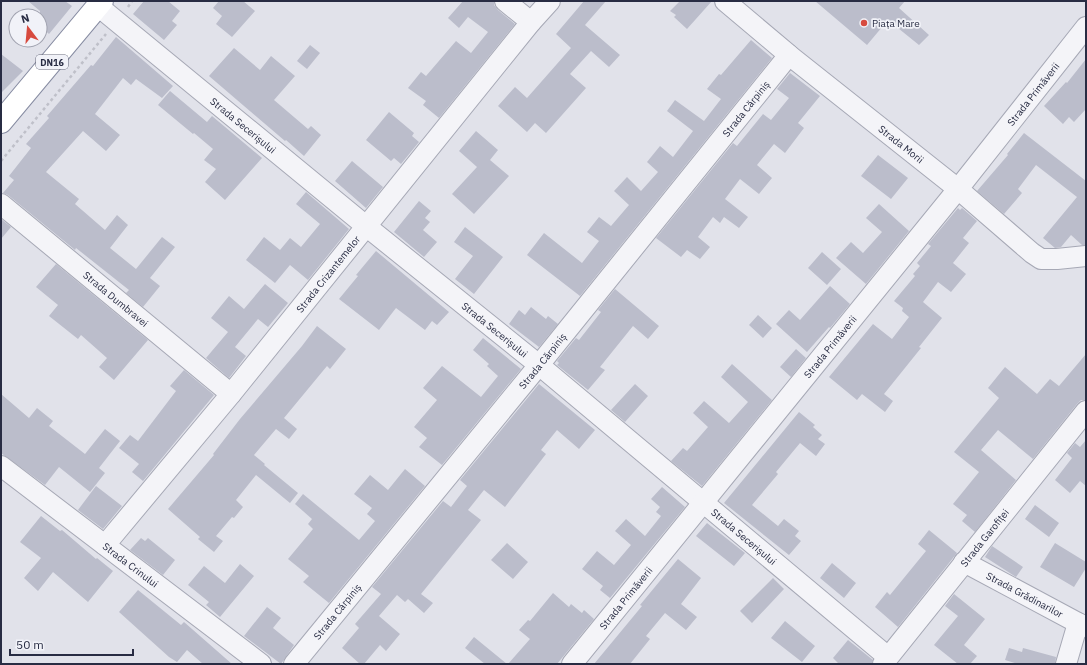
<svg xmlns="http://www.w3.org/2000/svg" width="1087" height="665" font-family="'IBM Plex Sans',sans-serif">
<rect width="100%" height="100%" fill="#e1e2ea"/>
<path fill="#bbbdcb" d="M28,1h37l7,5 -23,28 -9,-8v-15z
M144,1h24l12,10 -8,10 5,4 -13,15 -31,-26z
M219,1h24l12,10 -23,26 -16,-13 6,-8 -9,-8z
M463,1h31v4l4,5 17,14 -76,94 -16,-13 3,-4 -18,-13 13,-16 5,4 30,-35 15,12 17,-21 -20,-15 -9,11 -11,-10z
M584,1h22l-21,24 35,30 -11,12 -18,-16 -21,23 16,14 -40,45 -11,-10 -8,9 -29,-26 17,-19 12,11 44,-50 -15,-14z
M680,1h32l-25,28 -13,-12 2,-2 -6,-4z
M815,1h90l-6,7 30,27 -10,10 -31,-25 -21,25z
M116,37l57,49 -11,12 -26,-19 -5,6 -8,-7 -28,36 25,21 -14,16 -23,-20 -37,41 33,27 -4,5 30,26 12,-15 11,10 -18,23 26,21 26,-32 13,10 -25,31 10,8 -17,21 -17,-14 3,-3 -53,-42 -1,2 -67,-55 -5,-2 11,-13 -5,-4 22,-28 -5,-4 23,-26 -2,-2 44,-51 2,1z
M751,40l21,18 -192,238 -53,-41 17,-22 38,30 17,-22 -12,-9 12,-15 12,9 18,-21 -15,-14 13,-14 14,14 17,-19 -11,-10 13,-16 13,11 20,-26 -26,-20 8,-11 29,21 17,-22 -14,-10 12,-15 2,1z
M310,45l10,8 -13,16 -10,-8z
M234,48l26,22 11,-14 24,20 -21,24 34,29 3,-3 10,9 -17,21 -18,-16 -1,1 -76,-65z
M1,54l22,17 -22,22z
M1086,59v50l-12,13 -5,-5 -6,7 -19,-18 22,-24 1,1z
M790,73l30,23 -22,27 6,5 -19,25 -11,-9 -17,21 15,13 -13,16 -19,-15 -15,20 23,18 -9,11 -15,-11 -4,6 -7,-6 -15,20 12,10 -10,12 -13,-9 -6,7 -25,-19 77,-95 4,3 26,-32 8,6 18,-22 -12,-9z
M170,91l37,31 5,-6 50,42 -37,42 -20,-18 11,-13 -12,-9 9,-11 -19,-16 -1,1 -35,-29z
M389,112l25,21 -2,3 7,6 -18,22 -7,-6 -3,3 -25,-21z
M476,131l22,19 -8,10 19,16 -35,38 -22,-20 25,-27 -18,-16z
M1024,133l62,48v64h-4l-11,-10 -10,12 -6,1 -12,-10 34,-41 -41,-32 -18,24 4,4 -18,21 -27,-23 31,-36 -1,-1z
M878,155l30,23 -17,21 -30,-23z
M352,161l31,26 -17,21 -31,-27z
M306,192l43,37 -41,51 -18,-15 -15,18 -29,-23 18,-23 16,13 10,-12 11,9 19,-23 -24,-20z
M419,201l12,10 -6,7 5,4 -7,8 14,12 -13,15 -30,-25z
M879,204l30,27 -43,53 -30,-26 15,-16 12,11 19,-21 -16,-14z
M958,208l2,2 2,-2 15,13 -14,17 6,5 -16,20 13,11 -15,18 -13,-10 -15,20 19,16 -23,29 2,1 -37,46 9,7 -8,11 -23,-18 -5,6 -28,-23 44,-53 19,15 17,-22 -7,-6 1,-3 -9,-7 21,-25 -2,-2 7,-8 -3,-3 14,-17 -3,-2z
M1,219l10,8 -10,12z
M465,227l38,30 -29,37 -19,-15 18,-23 -19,-14z
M376,251l73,61 -12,13 -5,-4 -7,9 -29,-22 -17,22 -40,-31 19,-23 -2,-1z
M822,252l19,17 -14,16 -19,-17z
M56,264l92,76 -34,40 -15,-13 8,-9 -26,-23 -3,4 -29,-23 9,-11 -22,-18z
M265,284l23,19 -20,24 -10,-8 -23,28 11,9 -17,22 -23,-20 22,-26 -17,-14 18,-22 15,13z
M830,286l20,18 -20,24 -1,-1 -22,25 -31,-28 13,-14 11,10z
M615,289l44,37 -11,13 -15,-13 -33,41 5,3 -17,20 -31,-25 2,-2 -2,-2 19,-23 3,2 22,-28 -3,-2z
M531,307l15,12 2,-3 10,8 -19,23 -30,-23 10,-14 6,5z
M758,315l14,13 -9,10 -14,-13z
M317,326l29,23 -16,20 -3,-3 -43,52 13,11 -8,10 -13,-10 -22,26 11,9 -1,1 34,28 -8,10 -34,-28 -20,25 7,7 -9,11 -2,-1 -16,19 7,5 -9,11 -16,-13 2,-2 -32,-28 46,-54 -1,-1 27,-35 62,-73z
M483,338l38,31 -79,96 -23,-18 8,-9 -13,-11 23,-27 -14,-12 19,-22 39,31 17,-21 -11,-10 2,-2 -16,-14z
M796,349l10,9 -15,19 -11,-10z
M1086,354v46h-5l-4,4 -44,55 -35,-29 -17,20 35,30 -41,52 -13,-11 5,-6 -14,-11 26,-32 -25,-20 45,-54 -11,-10 17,-21 32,27 13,-15 9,7z
M732,364l40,36 -70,86 -31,-25 12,-13 4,3 21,-24 -15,-14 11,-12 25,22 19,-21 -27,-25z
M184,370l30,25 -71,86 -11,-9 7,-8 -20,-16 11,-13 8,6 38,-50 -6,-5z
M539,384l56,46 -16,19 -22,-19 -16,20 5,4 -41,53 -21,-17 -16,20 13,10 -60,74 12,9 -9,10 -16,-14 -3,3 -8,-7 -18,21 21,18 -14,17 -6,-6 -16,19h-4l-18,-16 17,-20 -4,-4 26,-30 -9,-7 71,-86 8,6 16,-21 -7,-6z
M635,384l13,12 -23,26 -14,-12z
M1,394l28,24 8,-10 16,13 -4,5 36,28 20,-25 15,12 -21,27 6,5 -15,19 -31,-25 -14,18 -44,-32z
M799,412l16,13 -2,2 9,8 -4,4 7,5 -9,12 -16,-13 -24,29 2,2 -26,31 26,21 6,-7 15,12 -4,5 6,5 -12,14 -65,-52z
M1086,440v46l-6,-5 -10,12 -15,-13 17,-22 -5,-5 8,-10 5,4z
M405,469l20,17 -96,117 -26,-21 6,-6 -21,-17 25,-30 -5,-5 4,-5 -17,-15 8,-10 56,46 16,-19 -8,-7 5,-6 -18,-14 16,-19 18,15z
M96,486l26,20 -19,23 -25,-19z
M662,487l23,20 -75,91 -10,-8 3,-4 -21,-17 15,-18 17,14 17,-20 -16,-14 11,-12 19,17 16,-20 -5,-4 4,-5 -9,-8z
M1035,505l24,18 -10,14 -24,-18z
M41,516l19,15 2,-1 34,29 1,-1 16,13 -25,31 -35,-30 -15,19 -14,-13 17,-20 -21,-16z
M707,523l38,30 -11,13 -38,-30z
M929,530l28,23 -59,74 -23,-20 12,-15 3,3 36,-44 -8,-7z
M141,538l4,3 3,-3 27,22 -12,15 -33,-25z
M507,543l21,19 -15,17 -22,-19z
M1055,543l31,19v6l-12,19 -34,-20z
M992,546l31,21 -7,10 -31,-20z
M678,559l23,19 -20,26 16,13 -11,13 -21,-17 -19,23 4,3 -20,25h-36l48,-58 -2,-1z
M832,563l24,20 -12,15 -24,-20z
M240,564l14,12 -34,41 -14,-12 3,-3 -21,-17 16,-19 21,17z
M773,578l11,11 -32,34 -12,-12z
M138,590l43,35 3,-3 48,42h-29l-16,-14 -10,12 -8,-5 -50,-45z
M553,593l16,14 2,-3 11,9 2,-3 10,9 -37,45h-49l22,-25 -11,-9 9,-10 2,1z
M954,594l31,25 -21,26 13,11 -7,8h-12l-24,-19 24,-29 -13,-10z
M267,607l14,11 -8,10 21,17 -13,19 -37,-28z
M785,621l30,25 -13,16 -31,-24z
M474,637l33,27h-22l-20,-16z
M848,640l25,20 -1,4h-33l-6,-6z
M1009,648l13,4 1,-4 33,9 -1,7h-37l-13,-4z"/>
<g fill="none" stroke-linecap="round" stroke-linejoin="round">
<g stroke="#a6a8b5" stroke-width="22">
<g id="minor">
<path d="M505,1l26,21"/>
<path id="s1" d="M725,1l64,54 169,134 74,64 9,6h16l29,-3"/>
<path id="s2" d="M98,6l268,220 173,139 349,292"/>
<path id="s3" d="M1,204l230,190"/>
<path id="s4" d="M1,466l260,198"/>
<path id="s5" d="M105,545l126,-151 300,-372 19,-21"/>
<path id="s6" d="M964,562l114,61 8,4"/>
<path id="s7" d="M294,664l245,-299 250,-310"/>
<path id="s8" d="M572,664l386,-475 128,-162"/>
<path id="s9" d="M883,664l203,-253"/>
<path d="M1066,664l12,-41"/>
</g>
</g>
<g stroke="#878ca2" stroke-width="24">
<path id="trunk" d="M1,122l101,-121"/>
</g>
<path stroke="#bfc0c9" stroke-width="2.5" stroke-dasharray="3 3" stroke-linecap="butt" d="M128,7l4,-6
M1,161l105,-127"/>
<use href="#minor" stroke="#f4f4f8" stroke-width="20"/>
<use href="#trunk" stroke="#fff" stroke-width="22"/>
</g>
<circle fill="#d74a3e" stroke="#f1f2f8" stroke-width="1.5" cx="864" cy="23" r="4"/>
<g text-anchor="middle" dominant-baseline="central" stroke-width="3.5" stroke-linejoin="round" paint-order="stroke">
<rect fill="#f1f2f8" stroke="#646779" stroke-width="1" x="36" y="55" width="32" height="14" rx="3"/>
<g font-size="9" font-weight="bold" fill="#282c43">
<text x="52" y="62">DN16</text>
</g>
<g font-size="10" fill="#282c43" stroke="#f1f2f8" text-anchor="start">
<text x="872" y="23">Piața Mare</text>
</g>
<g font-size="10" fill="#282c43" stroke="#f1f2f8">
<text stroke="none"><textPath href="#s8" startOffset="733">Strada Primăverii</textPath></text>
<text stroke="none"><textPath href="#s7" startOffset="716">Strada Cărpiniș</textPath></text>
<text stroke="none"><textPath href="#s2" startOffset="188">Strada Secerișului</textPath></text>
<text stroke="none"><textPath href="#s1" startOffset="227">Strada Morii</textPath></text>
<text stroke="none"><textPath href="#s5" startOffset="351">Strada Crizantemelor</textPath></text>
<text stroke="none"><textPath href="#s3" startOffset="149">Strada Dumbravei</textPath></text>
<text stroke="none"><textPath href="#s2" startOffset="512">Strada Secerișului</textPath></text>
<text stroke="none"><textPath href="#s8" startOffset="409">Strada Primăverii</textPath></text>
<text stroke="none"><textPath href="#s7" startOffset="392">Strada Cărpiniș</textPath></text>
<text stroke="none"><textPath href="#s2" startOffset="836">Strada Secerișului</textPath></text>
<text stroke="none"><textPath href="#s9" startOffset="162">Strada Garofiței</textPath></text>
<text stroke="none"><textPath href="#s4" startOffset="163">Strada Crinului</textPath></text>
<text stroke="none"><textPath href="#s6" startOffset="69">Strada Grădinarilor</textPath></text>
<text stroke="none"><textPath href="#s8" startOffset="85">Strada Primăverii</textPath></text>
<text stroke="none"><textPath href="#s7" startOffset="68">Strada Cărpiniș</textPath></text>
</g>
</g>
<rect width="1087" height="665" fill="none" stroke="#282c43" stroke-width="4"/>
<g transform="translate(28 28) rotate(344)"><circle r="19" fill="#f1f2f8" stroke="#a1a3b0"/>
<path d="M0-3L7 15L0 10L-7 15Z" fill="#d74a3e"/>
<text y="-6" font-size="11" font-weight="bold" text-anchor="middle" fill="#282c43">N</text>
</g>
<path d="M10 649v6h123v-6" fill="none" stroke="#282c43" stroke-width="2"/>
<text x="16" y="649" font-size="12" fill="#282c43" stroke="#f1f2f8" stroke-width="3" paint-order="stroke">50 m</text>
</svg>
